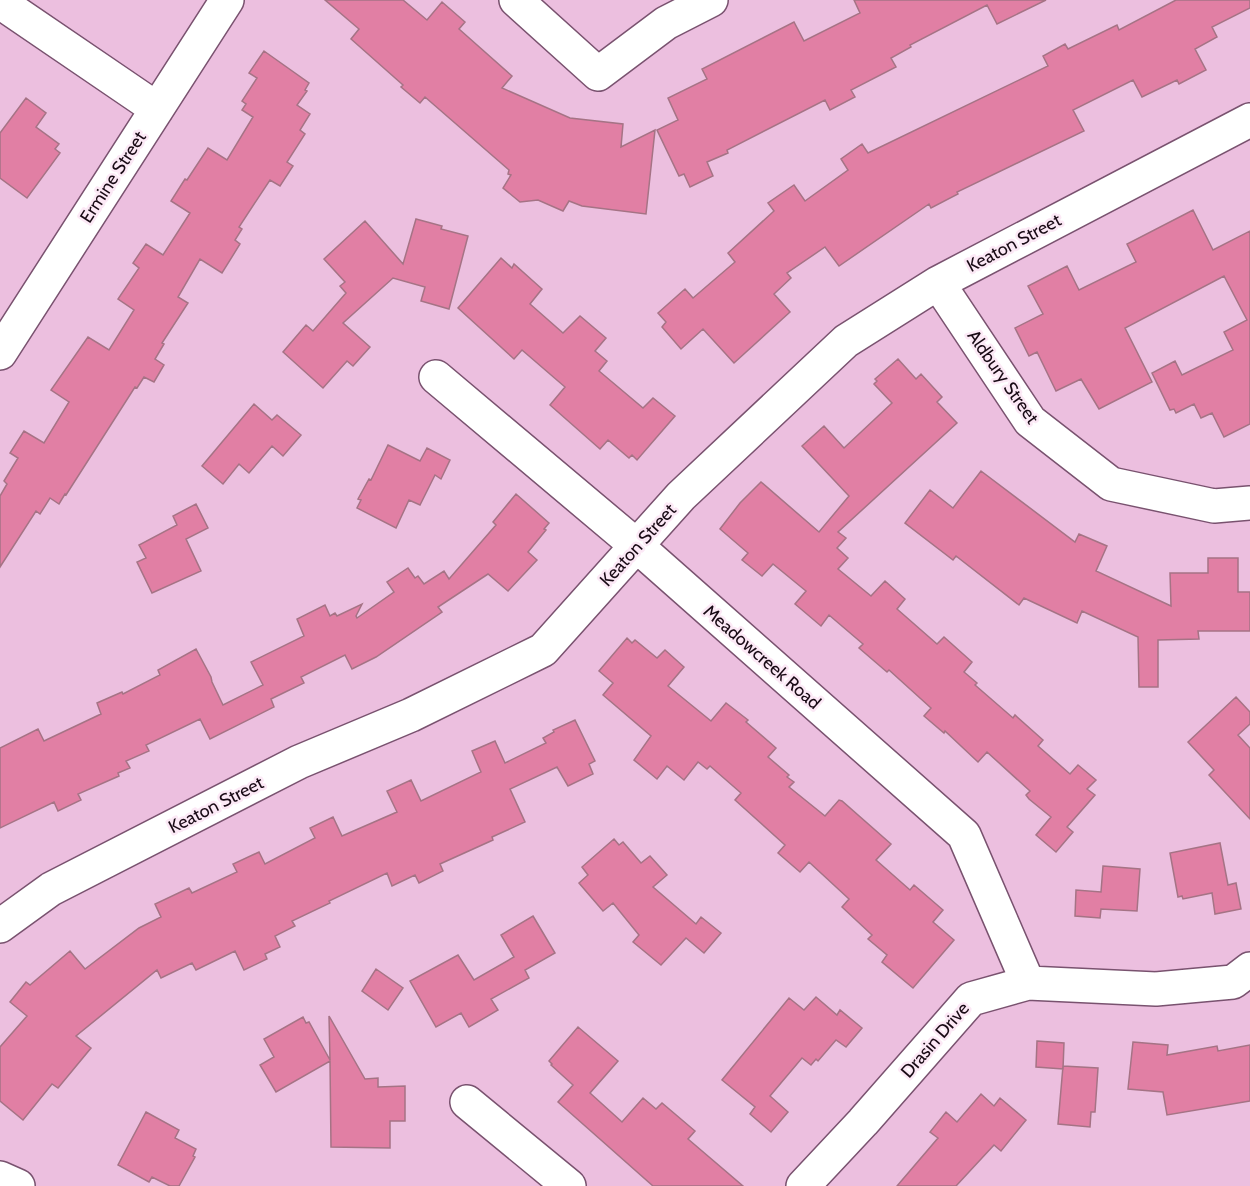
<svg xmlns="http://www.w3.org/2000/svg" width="1250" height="1186" font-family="Cabin,sans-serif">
<rect width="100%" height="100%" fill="#ecbfdf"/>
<path fill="#e17fa4" stroke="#a57385" stroke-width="1.5" d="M325,0h78l24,20 15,-18 23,20 -6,7 53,47 -10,12 68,30 53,6 -2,23 34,-17 -9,84 -64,-8 -13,-5 -6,10 -25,-11 -18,2 -17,-14 8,-13 -3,-1 1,-4 -84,-73 -5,6 -19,-16 2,-2 -52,-46 8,-10z
M854,0h192l-49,24 -10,-19 -77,40 1,2 -20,11 5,9 -45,23 4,7 -25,13 -5,-10 -98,50 1,3 -21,9 6,14 -23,11 -6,-13 -5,2 -22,-46 21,-10 -10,-22 39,-19 -5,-10 92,-47 10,19 56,-28z
M1176,0h74v8l-38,19 5,10 -22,12 11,21 -27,14 -2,-4 -35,17 -9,-17 -60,30 11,21 -127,61 1,2 -27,14 -2,-4 -90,62 -14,-19 -38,26 4,5 -17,16 16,18 -56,51 -31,-34 -22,20 -19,-22 4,-5 -8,-9 27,-24 8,9 42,-36 -7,-9 46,-42 -6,-8 26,-18 11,16 43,-31 -7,-11 21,-15 6,9 180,-87 -5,-10 22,-12 3,5 49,-24 2,5z
M264,51l45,32 -4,7 2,1 -10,14 13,9 -10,16 5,4 -18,28 6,4 -13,20 -10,-6 -31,47 3,2 -7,11 5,4 -18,29 -22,-14 -22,38 10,6 -26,40 2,1 -9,15 9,6 -10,17 -10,-5 -7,11 -2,-1 -69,108 -1,-1 -6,10 -9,-6 -10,16 -4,-3 -36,56v-71l7,-12 -3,-3 14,-23 -8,-5 14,-22 20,12 25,-41 -18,-12 37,-53 21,13 25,-40 -16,-11 21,-31 -6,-5 13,-19 17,11 27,-42 -19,-12 14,-22 2,1 21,-32 19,12 26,-43 -11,-7 4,-6 -4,-3 15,-23 -8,-5z
M26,98l20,15 -10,14 23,17 -4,5 5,4 -33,45 -27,-20v-45z
M1193,210l20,40 37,-19v193l-26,13 -12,-24 -11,5 -7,-14 -18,9 -2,-4 -4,1 -18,-37 23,-12 7,14 51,-25 -9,-18 23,-12 -23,-44 -99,52 27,54 -53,27 -18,-30 -25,12 -19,-39 -8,4 -14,-28 28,-14 -15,-28 39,-20 12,24 57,-28 -9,-18z
M416,219l26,7 -1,3 27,7 -19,73 -28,-8 4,-14 -32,-9 -50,45 27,24 -17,19 -6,-5 -24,27 -40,-36 23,-27 7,6 33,-38 -6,-7 5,-4 -21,-23 41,-38 38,43z
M501,258l11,10 2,-4 28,25 -12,15 33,29 17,-17 26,22 -11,13 12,10 -8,10 44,37 10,-10 22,18 -38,44 -5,-5 -3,3 -21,-18 -8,9 -50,-44 15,-18 -43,-37 -8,9 -56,-51z
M898,359l18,20 5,-5 21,23 -5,5 20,21 -119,109 8,6 -9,10 11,10 -10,11 33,27 14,-15 20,18 -8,10 40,35 7,-7 28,25 -8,10 13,11 -2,2 38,33 2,-3 28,25 -5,6 32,28 8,-9 18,15 -9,9 8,6 -28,32 6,5 -17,20 -20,-17 15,-18 -22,-18 -3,-4 4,-4 -43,-39 -9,10 -33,-31 -1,2 -20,-17 7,-8 -42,-38 -2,2 -28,-24 4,-4 -34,-29 -8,11 -26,-22 11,-13 -33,-27 -11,12 -20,-16 6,-7 -28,-24 20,-26 21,-21 58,50 30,-36 -47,-50 22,-20 20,22 48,-45 -18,-19 3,-3 -2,-2z
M254,404l18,16 5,-5 24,20 -18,21 -11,-10 -23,27 -10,-9 -16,20 -21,-18z
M388,445l32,16 7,-13 23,12 -9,19 -6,-4 -15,30 -11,-5 -13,28 -39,-20 4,-8 -3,-1 11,-20 2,1z
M981,471l94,71 4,-8 28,12 -11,25 75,35 -1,-33h38v-15h30v34h12v39h-52l1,8 -41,1v47h-19l-1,-50 -56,-26 -5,12 -53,-25 -5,7 -63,-49 -3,4 -48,-37 25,-33 23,18z
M516,494l33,29 -5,6 2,1 -18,22 9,8 -29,31 -20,-17 -50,33 4,5 -66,45 -24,12 -7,-14 -44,22 3,6 -33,16 3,8 -64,32 -10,-20 -54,26 3,6 -23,10 4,7 -12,5 1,3 -41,18 3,6 -23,11 -4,-9 -54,26v-80l38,-19 6,12 57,-27 -4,-11 25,-11 1,2 37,-19 -2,-5 38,-21 15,28 1,5 11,23 40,-20 -12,-23 53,-26 -7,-17 28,-14 5,11 5,-3 2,3 25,-12 -6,12 1,2 37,-26 -7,-10 21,-14 7,10 3,-2 6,8 20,-13 5,8 47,-54 -3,-3z
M196,504l12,24 -22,11 15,32 -49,22 -15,-31 9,-4 -7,-13 38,-20 -4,-9z
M627,638l5,5 3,-3 22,18 8,-8 19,17 -16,19 43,35 15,-18 22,17 -2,2 30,26 -8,9 21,18 -2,2 7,5 -5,5 36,29 14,-16 3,1 49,43 -15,16 34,30 4,-5 29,25 -10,12 21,18 -41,48 -31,-26 5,-7 -19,-16 4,-4 -30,-28 7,-8 -40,-37 -9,10 -22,-19 7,-8 -50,-45 6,-7 -31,-27 -3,3 -9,-7 -14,18 -17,-14 -10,13 -23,-19 17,-24 -48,-41 10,-12 -14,-12z
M1236,697l14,15v12l-12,11 12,13v71l-41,-44 5,-5 -26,-28z
M575,720l20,41 -6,3 4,10 -25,12 -11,-19 -47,22 15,33 -33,15 1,3 -53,24 3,7 -24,12 -4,-8 -23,11 -5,-13 -58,28 1,2 -38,18 3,5 -20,10 5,11 -15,7 2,5 -23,11 -9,-19 -39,19 -4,-7 -31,15 -4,-8 -81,66 15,12 -33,40 -6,-4 -29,36 -23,-19v-54l27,-31 -17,-14 16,-20 4,3 40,-34 15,18 54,-41 22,-11 -6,-13 34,-16 3,5 45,-21 -4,-8 26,-12 6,12 50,-26 -5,-10 23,-11 9,19 55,-24 -10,-21 24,-11 10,21 60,-29 -9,-21 23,-10 10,22 41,-20 -3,-5 11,-6 -1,-2z
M614,839l5,6 4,-3 18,21 9,-7 17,19 -14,12 43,37 5,-7 20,16 -17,20 -18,-15 -25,27 -28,-23 6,-7 -26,-32 -10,8 -24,-28 9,-8 -6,-8z
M1220,843l8,42 8,-2 5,26 -26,5 -3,-21 -29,6 -1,-3 -4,1 -8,-44z
M1103,866l37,3 -3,42 -36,-2 -1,9 -25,-2 1,-26 25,2z
M533,916l22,37 -30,17 4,8 -38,21 7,11 -29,17 -8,-14 -25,14 -26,-46 48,-26 16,25 40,-23 -13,-22z
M376,969l27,19 -15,22 -26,-19z
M816,997l21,18 3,-5 22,18 -16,19 -10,-7 -18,21 -2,-2 -5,6 -9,-7 -32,38 18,16 -17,20 -21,-18 5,-7 -33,-27 67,-82 15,12z
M329,1016l36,63 13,-1v9l27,-1v35h-15v27l-59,-1 -1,-86 -54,31 -16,-27 14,-8 -10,-18 39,-22 3,6 3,-1 21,38z
M578,1027l40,34 -28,32 32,29 21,-24 13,11 6,-6 33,28 -7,8 55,47h-90l-95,-84 15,-17 -22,-20 1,-1 -3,-3z
M1037,1041l27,2 -1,26 -27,-2z
M1133,1042l35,3 -1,10 50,-9 1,5 32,-6v56l-83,14 -4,-23 -35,-3z
M1063,1066l35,2 -3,44h-4l-1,15 -32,-3z
M981,1094l13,12 6,-8 26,22 -25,31 -7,-6 -38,41h-59l41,-48 -8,-6 16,-20 11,10z
M146,1112l33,18 -4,8 21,11 -3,7 2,1 -16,29h-9l-18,-9 -3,5 -31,-17z"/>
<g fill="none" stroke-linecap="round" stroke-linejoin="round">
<g stroke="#79526f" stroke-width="36">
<path id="minor" d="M516,0l82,74 68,-51 45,-23
M0,2l157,107
M938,283l92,138 81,63 103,22 36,-3
M0,353l227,-353
M436,377l201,169 327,289 64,148
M0,926l51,-37 248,-127 112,-47 132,-65 138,-154 165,-155 92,-58 312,-163
M467,1102l102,84
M0,1178l18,8
M803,1186l60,-64 108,-123 57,-16 128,6 77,-7 17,-13"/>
</g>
<use href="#minor" stroke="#fff" stroke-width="33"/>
</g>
<g text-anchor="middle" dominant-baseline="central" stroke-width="5" stroke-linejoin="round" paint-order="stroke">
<g font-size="18" fill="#190a15" stroke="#fce9f6">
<text transform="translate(113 177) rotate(-57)">Ermine Street</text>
<text transform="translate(1014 243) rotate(-28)">Keaton Street</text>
<text transform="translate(1003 377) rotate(55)">Aldbury Street</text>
<text transform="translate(638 545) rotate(-48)">Keaton Street</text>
<text transform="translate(762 657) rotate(41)">Meadowcreek Road</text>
<text transform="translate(216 805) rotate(-27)">Keaton Street</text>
<text transform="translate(935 1040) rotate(-49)">Drasin Drive</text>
</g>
</g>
</svg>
